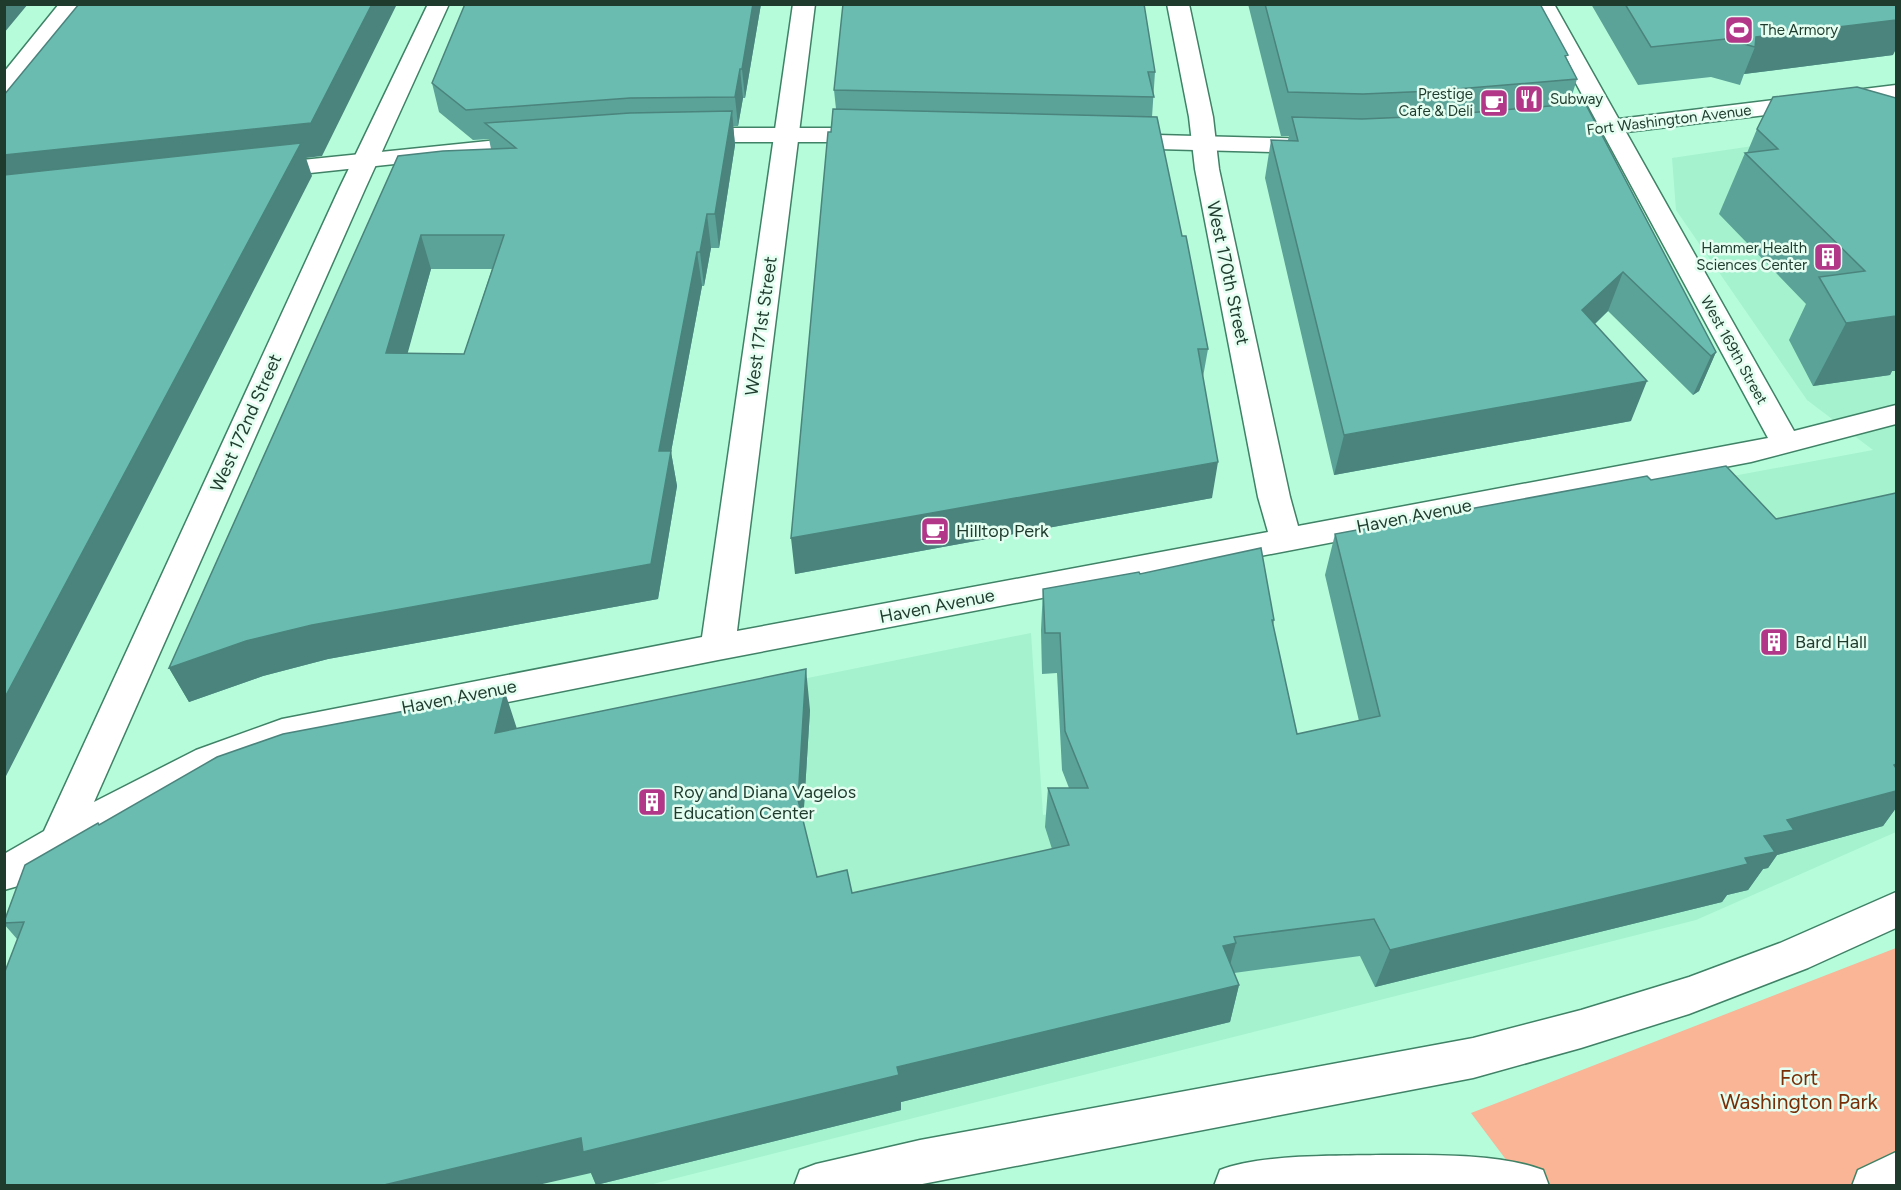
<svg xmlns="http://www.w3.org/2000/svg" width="1901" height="1190" font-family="Figtree,sans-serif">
<rect width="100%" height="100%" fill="#b6fcdb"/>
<path fill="#a4f2ce" d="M1896,125v707l-200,88 -1047,265 -393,1 472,-492 303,-61 12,182 619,-126 -69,-187 280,-52 -66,-50 -131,-190 -4,-52z"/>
<path fill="#fab496" d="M1896,948v237h-371l-54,-72z"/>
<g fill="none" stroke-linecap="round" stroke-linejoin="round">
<g stroke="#3f8266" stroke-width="3">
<path id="minor" d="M59,4h22l-69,88 -8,2v-22z
M428,4h21l-84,185 -271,613 102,-52 86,-31 420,-82 91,-633h22l-78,627 531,-99 -10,-35 -63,-328 -6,-52 -22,-113h22l24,113 6,52 71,328 8,29 470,-88 -235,-434h21l240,427 102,-26v19l-145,38 -1033,198 -435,87c-96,32 -180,88 -265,139l-14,4v-36l40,-23 295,-642z"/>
</g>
<g stroke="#3f8266" stroke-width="3">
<path id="secondary" d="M1896,85v14l-343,42 -8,-2 -4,-5 4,-5 8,-2z
M690,128h182l8,2 4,5 -4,5 -8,2h-182l-8,-2 -4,-5 4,-5z
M1119,134l197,5 9,2 3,5 -3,5 -9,2 -197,-5 -9,-2 -3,-5 3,-5z
M537,136l9,2 3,5 -3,5 -283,30 -9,-2 -3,-5 3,-5 9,-2z
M1896,1152v34h-44l6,-16z"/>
</g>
<g stroke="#3f8266" stroke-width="3">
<path id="motorway" d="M1896,892v36l-88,40 -119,46 -108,34 -108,30 -561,108h-118l6,-16 16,-6 104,-24 553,-102 108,-28 108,-33 91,-34z
M1382,1155c47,0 117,-2 161,15l6,16h-335l6,-16c40,-16 117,-14 162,-15z"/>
</g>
<use href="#minor" fill="#fff" fill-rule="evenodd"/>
<use href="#secondary" fill="#fff" fill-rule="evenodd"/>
<use href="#motorway" fill="#fff" fill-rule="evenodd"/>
</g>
<path fill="#5ba298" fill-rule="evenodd" d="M761,4l-16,94h-2l-5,28h-5l2,19 -16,103h-8l-7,38h-2l-31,166 6,34 -19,113 -330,60 -65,17 -74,26 -20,-34 229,-512 93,-7 -2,-10 -16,1 -34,-28 -7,-29zM431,269h61l-28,85 -57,-1z
M1248,4h292l37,75 -8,26 147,247 -17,39 -6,4 -85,-84 -13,13 36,97 -297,54 -69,-297 6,-38h17l1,-4h-8z
M1591,4h305l-3,51 -149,19 -4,11 -29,-8 -73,8z
M1155,72l-3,45 30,119 26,113 -5,28 9,121 -417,76 41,-465 -2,-19z
M1896,98v273h-4l-2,4 -77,11 -24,-46 17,-36 -87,-90 26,-61h2l10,-24z
M1651,480l125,39 120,-26v315l-13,18 -106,29 -9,13 -5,1 -15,21 -21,5 -5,7 -347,85 -15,-31 -126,17 5,12 -9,37 -329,80v8l-305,75 -5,-12 -574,-234 -13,-15v-2l95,-97 418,-97 293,-18 -7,113 14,54 35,16 200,-44 -7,-22 3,-39h21l-7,-18 -5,-97 -15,1 -1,-44 2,-41 97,-15 134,46 -1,6 24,108 62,-13 -34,-146 10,-41z"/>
<path fill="#4a847c" d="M4,4h24l-24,29z
M372,4h25l-75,152 -16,2 6,18 -308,604v-625z
M753,4h8l-16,94 -3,-29z
M1896,20v29l-3,6 -149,19 11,-27 1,-10z
M740,69l3,29 -5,28 -3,-29z
M732,111l3,34 -16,103 -4,-34z
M707,214l4,34 -7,38 -4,-34z
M421,235l10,34 -33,119 -12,-35z
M697,252l5,34 -31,166 6,34 -19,113 -330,60 -65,17 -74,26 -20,-34 490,-217z
M1623,272l-15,39 -40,38 14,-39z
M1896,316v55h-4l-2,4 -77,11 33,-63z
M1716,352l-17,39 -6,4 18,-39z
M1647,381l-16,40 -297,54 10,-40z
M1218,462l-6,36 -417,76 -4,-36z
M806,669l4,41 -8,129 -4,-39z
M505,692l13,40 -23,1z
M1896,764v44l-13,18 -106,29 -9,13 -5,1 -15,21 -21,5 -5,7 -347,85 15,-37 355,-92 19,-22 23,-16z
M1236,943l-10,37 -3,-34z
M1239,985l-9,37 -329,80v8l-305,75 -5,-12 -53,12h-154l197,-47 316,-71z"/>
<path fill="#6abcb1" stroke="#4a847c" stroke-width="1.5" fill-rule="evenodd" d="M79,4h293l-61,119 -307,32v-60z
M465,4h288l-11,65h-2l-5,28 -105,1 -164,12 -34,-27z
M843,4h301l11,68h-7l6,25 -320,-7z
M1265,4h275l28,51 -3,1 12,23 -144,12 -70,3 -75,-2z
M1625,4h271v16l-140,17 -1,10 -29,-8 -75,8z
M1857,87l39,11v218l-50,7 -27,-46 46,-6 -120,-118 33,-4 -21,-20 16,-32z
M1585,103l131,249 -5,4 -88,-84 -41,38 65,71 -303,54 -73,-295 27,1 -6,-24 70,2 70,-3z
M833,109l324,8 25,119h4l22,113h-10l20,113 -427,76 37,-406h3z
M732,111l-17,103h-8l-7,38h-3l-38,199h12l-20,113 -339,61 -66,16 -77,27 229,-512 45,-5 73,-3 -31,-25 145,-10zM421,235h83l-40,119 -78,-1z
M301,143l-297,556v-524z
M1726,466l50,53 120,-26v271l-2,1 2,3v23l-109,29 7,10 -30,6 11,16 -30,6 3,6 -358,86 -16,-31 -140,18 2,6 -13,3 16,39 -342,82 2,8 -316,77 -2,-14 -197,47h-380v-211l20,-52 -20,1v-1l21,-57 73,-42 1,2 118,-68 66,-23 222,-42 -10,41 311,-64 -8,131 19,77 30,-7 5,23 217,-48 -21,-57h40l-23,-57 -5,-98h-15l-2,-44 96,-17 1,2 121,-26 13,72h-2l25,114 83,-18 -45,-182 312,-58 4,4z"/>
<defs>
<g id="stadium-square" transform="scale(1.5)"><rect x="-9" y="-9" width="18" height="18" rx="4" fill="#b23789" stroke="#e4fef1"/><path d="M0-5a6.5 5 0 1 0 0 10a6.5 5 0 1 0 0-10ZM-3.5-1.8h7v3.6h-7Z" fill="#fff"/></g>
<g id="restaurant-square" transform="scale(1.5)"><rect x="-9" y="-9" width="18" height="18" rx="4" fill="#b23789" stroke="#e4fef1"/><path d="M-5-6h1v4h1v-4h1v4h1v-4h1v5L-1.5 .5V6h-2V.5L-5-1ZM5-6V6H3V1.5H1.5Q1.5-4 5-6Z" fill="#fff"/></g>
<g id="cafe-square" transform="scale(1.5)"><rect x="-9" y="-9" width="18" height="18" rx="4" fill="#b23789" stroke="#e4fef1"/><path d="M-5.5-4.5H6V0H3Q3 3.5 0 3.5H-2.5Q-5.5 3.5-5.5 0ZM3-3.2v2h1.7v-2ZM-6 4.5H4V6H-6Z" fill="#fff"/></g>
<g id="building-square" transform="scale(1.5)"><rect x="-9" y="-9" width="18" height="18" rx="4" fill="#b23789" stroke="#e4fef1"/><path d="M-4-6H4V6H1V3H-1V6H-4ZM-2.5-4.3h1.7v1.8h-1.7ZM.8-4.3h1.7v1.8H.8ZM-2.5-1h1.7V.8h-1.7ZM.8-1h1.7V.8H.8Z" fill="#fff"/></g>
</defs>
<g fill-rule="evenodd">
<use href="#stadium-square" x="1739" y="30"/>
<use href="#restaurant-square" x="1529" y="99"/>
<use href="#cafe-square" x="1494" y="103"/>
<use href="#building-square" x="1828" y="257"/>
<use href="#cafe-square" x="935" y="531"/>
<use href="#building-square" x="1774" y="642"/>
<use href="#building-square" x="652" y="802"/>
</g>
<g text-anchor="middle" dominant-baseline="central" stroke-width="5" stroke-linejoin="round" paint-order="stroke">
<g font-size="15" fill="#1e3b2e" stroke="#e4fef1" text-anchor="start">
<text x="1760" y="30">The Armory</text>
<text x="1473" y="94" text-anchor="end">Prestige<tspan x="1473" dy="17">Cafe &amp; Deli</tspan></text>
<text x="1550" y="99">Subway</text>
<text x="1807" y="248" text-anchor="end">Hammer Health<tspan x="1807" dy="17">Sciences Center</tspan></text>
</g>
<g font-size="15" fill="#1e3b2e" stroke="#e4fef1">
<text transform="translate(1669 120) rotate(-7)">Fort Washington Avenue</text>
<text transform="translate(1734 350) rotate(61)">West 169th Street</text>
</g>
<g font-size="18" fill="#1e3b2e" stroke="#e4fef1">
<text transform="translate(1228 273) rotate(78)">West 170th Street</text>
<text transform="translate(761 326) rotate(-82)">West 171st Street</text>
<text transform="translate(246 423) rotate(-66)">West 172nd Street</text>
<text transform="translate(1414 516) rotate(-11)">Haven Avenue</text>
<text transform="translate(937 606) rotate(-11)">Haven Avenue</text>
<text transform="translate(459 697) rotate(-11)">Haven Avenue</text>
</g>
<g font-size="18" fill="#1e3b2e" stroke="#e4fef1" text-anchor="start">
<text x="956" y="531">Hilltop Perk</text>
<text x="1795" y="642">Bard Hall</text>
<text x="673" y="792">Roy and Diana Vagelos<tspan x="673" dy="21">Education Center</tspan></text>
</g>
<g font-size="21" fill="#782f07" stroke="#e4fef1">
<text x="1799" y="1077">Fort<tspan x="1799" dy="24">Washington Park</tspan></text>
</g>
</g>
<rect width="1901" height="1190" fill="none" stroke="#1e3b2e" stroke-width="12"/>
</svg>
